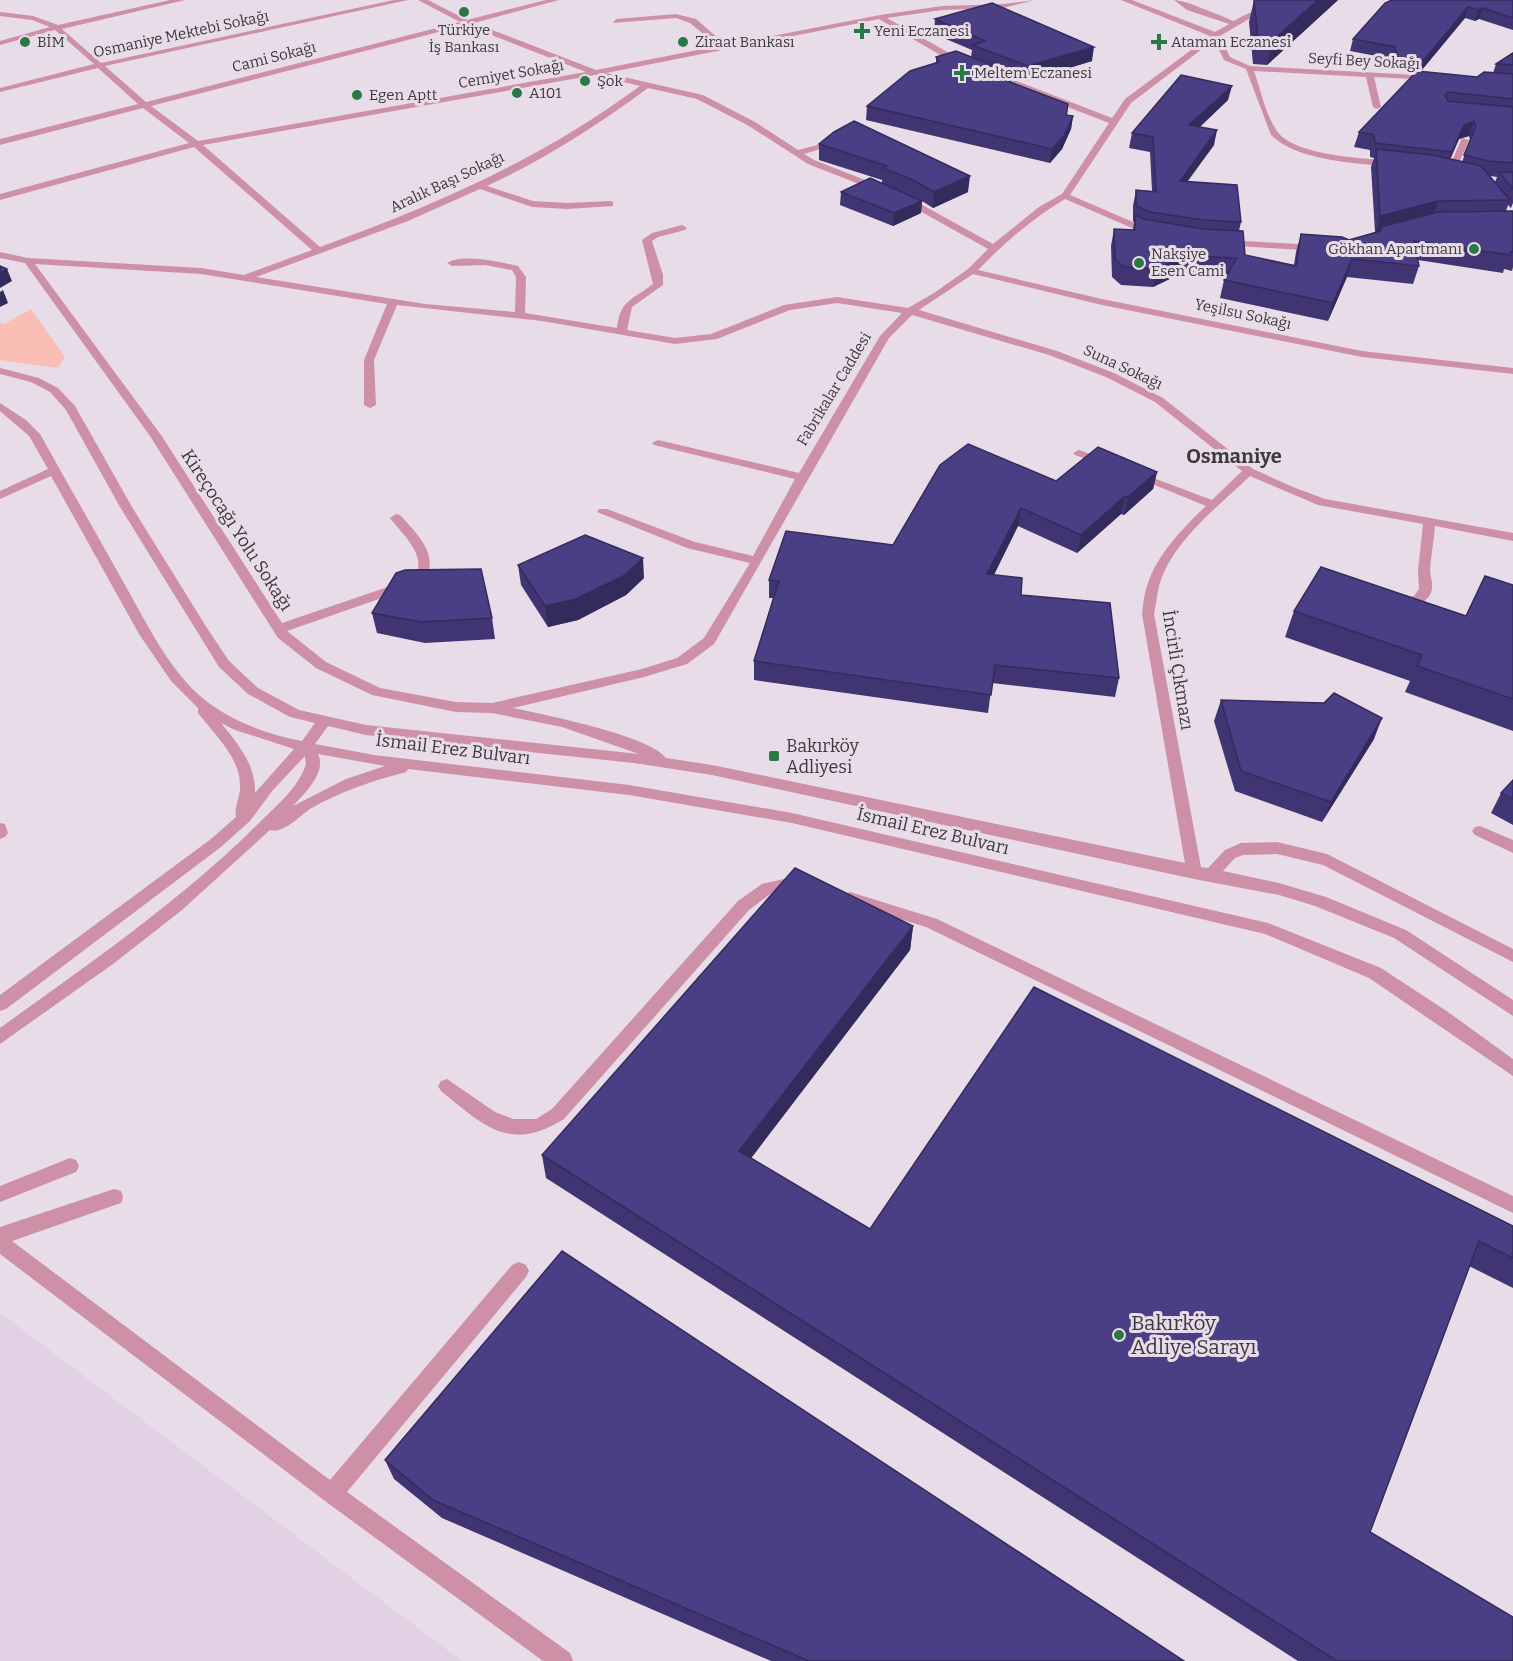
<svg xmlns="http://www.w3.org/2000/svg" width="1513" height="1661" font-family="Bitter,serif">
<rect width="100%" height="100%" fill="#e8dce9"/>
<path fill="#e2d1e5" d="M0,1313l462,348h-462z"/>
<path fill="#fbbeb4" d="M31,309l34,48 -7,11 -58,-8v-37l4,1z"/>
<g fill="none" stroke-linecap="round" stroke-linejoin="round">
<path fill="#cd90a7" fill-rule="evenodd" d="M170,0h15l-123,29 39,34 293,-63h14l-303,66 41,36 314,-80 -42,-22h10l39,20 79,-20h13l-85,23 122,47 122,-24 -28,-23 -14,-5 -63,5 3,-4 60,-5 20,5 30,26 154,-30 62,-9 61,-2 32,-4 -32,8 -61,2 -55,8 64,36 15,6 1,2 -4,2 -18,-6 -66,-39 -273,54 97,22 52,27 43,28 42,-11v4l-36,11 10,6 69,27v4h-6l-69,-27 -59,-38 -52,-27 -49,-11c-51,38 -103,71 -161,98l46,15 35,2 42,-2 3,1v4l-45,3 -36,-2 -52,-18 -72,32 -152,56 169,27 90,8 1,-35 -4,-7 -27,-5 -33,1 -5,-3c15,-10 54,-1 71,3l8,11 -1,36 92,15c3,-29 16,-28 36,-44l-11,-44 10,-7 30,-8 5,3 -2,2 -27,7 -6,4 11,34v10l-31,22 -5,23 48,8 36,-4 73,-29 53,-8 71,11 26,-15 34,-24 20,-20 -86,-48v-4h6l85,47 46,-37 23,-13 47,-71 -119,-46v-4h6l116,45 13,-19 85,-63 -89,-36h11l83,32 14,-8 -42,-14 -13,-10c11,0 47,16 60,21 20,-12 47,-21 71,-21l-51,16 -34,20 10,21 20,9 185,10 1,2 -4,2 -58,-3 7,30 -4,2 -4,-2 -7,-30 -112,-6c7,19 11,43 23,60 17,25 87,27 115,30l4,3 -4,3c-36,-4 -95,-6 -121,-32l-25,-66 -22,-9 -10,-20 -83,63 -61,92 84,36v4h-6l-83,-36c-32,19 -61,44 -87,71l124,29 260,52 151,17v6l-151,-17 -260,-52 -129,-31 -54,36 138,41 57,22 49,25 90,71 40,18 32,12 188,34v8l-78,-15c-1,15 -4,29 -5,44 0,6 3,12 2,19 -3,16 -22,19 -36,16l-1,-3 1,-3 18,-3 5,-7 -1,-18 5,-47 -105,-19 -68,-29c-32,31 -78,65 -91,110 -2,9 -3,19 -5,28l47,253 7,1 17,-18 16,-7 36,-1 50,12 186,95v13l-190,-97 -46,-11 -34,1 -8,3 -12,13 56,12 47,14 80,33 107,70v16l-119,-78 -79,-32 -36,-11 -85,-16 -482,-104 -78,-12 -268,-28 -38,-9 -13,18 59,11 255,30 163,28 476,110 113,45 67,44 65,47v17l-144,-98 -104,-44 -473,-111 -163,-28 -221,-26 -2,3c-34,9 -65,19 -96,37 -10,7 -27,25 -40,21l-88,80 -69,54 -113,80v-16c90,-65 182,-128 261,-207 16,-16 38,-34 45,-57l-1,-8 -32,34 -23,31 -29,26 -215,162 -6,2v-16l211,-156 25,-22c-2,-10 5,-22 4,-32 0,-28 -26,-51 -42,-72v-5l-27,-27 -32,-47 -88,-158 -51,23v-8l48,-22 -19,-33 -29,-25v-8l26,17 14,14c28,50 57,101 85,151 21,37 42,81 74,110 28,25 67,39 103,46l13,-18 -25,-6 -42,-23 -29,-27 -99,-160 -54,-97 -16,-18 -19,-10 -31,-8v-6l39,10 19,10 17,18 57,101 75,121 22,33 29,27 41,22 67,15 273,29 -77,-27 -70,-14 -36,-1 -84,-17 -56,-27 -38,-30 -128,-202 -125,-173 -25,-5v-6l28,6 173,10 43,7 68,-25 -118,-103 -194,53v-6l189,-51 -46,-35 -143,37v-6l138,-35 -40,-36 -98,24v-4l94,-24 -39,-34 -55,15v-4l50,-14 -18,-7 -32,-4v-4l33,4 25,9zM466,25l120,47 -388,69 -47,-35zM595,75l45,11c-99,73 -204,119 -320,161l-117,-102zM35,264l166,10 186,30 -23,56v45l6,3 6,-3 -2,-45 23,-55 145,16 133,23 42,-5 73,-29 47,-7 65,10 -22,23 -81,137 -141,-33 -6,3 2,2 141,34 -42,77 -58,-14 -88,-33h-8l-2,3 90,36 63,15 -46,75 -27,20 -35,11 -150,34 -36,-1 -76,-14 -54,-26 -39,-31 135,-47c20,-27 -3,-48 -22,-69l-4,-1 -6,4c12,16 39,38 24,60l-132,45 -121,-188zM912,315l137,40 57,22 49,25 87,69 -30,29 -72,-27 -4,-2 -6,4 76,31c-23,22 -49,48 -59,80 -3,9 -4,19 -5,28l43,249 -473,-98 -46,-7c-15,-22 -124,-44 -153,-50l131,-31 43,-13 27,-20 175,-306zM221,723l14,7 59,19 -39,44c1,-28 -17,-49 -34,-70zM318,754l67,12 -39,13 -53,27c12,-13 34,-34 25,-52z
M1462,138l7,2 -14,32 -7,2 -1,-2z
M1225,240l93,5 5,3 -5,3 -96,-6v-4z
M1079,450l30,11 2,2 -6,3 -30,-11 -2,-2z
M0,823l5,1 3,9 -3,4 -5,2z
M1480,826l33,14v13l-38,-18 -3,-4 3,-4z
M788,878l17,3 3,4 -3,4 -32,3 -24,18 -185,209c-54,34 -80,7 -123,-28l-3,-5 3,-5 6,-2 48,33 18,7h23l16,-10 186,-208 24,-17z
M850,892l87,27 576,277v17l-587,-286 -82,-25 -2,-4 2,-4z
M70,1158l6,2 3,6 -3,6 -76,30v-16z
M114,1189l7,2 2,6 -2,6 -109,38 318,239 182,-215 7,-3 7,3 3,6 -3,6 -179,215 223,161 3,8h-30l-218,-160 -325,-247v-27z"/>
</g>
<path fill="#403572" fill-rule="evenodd" d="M1254,0h84l-71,65 -14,-1 -4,-42z
M1513,0v30l-34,-11 -4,2 -10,-3 -44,53 -26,-2 -3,-10 -42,-8 3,-12 32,-36z
M935,19l157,42 -66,20 -15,-5v6l57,22 -1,11 6,1 -2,13 -9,20 -12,14 -184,-43 1,-14 69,-43v-6h35l1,-7 -38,-16z
M1513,53v150l-2,5 -3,-3 -2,6h7v56l-1,4 -8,-2 -1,4 -85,-13 1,6 -6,18 -66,-7 -19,44 -108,-23 4,-18 3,-5 -47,-1 -27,13 -32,-2 -9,-8 -1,-31 3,-17 19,1 1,-8 -1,-1v-15l3,-16 16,1 -2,-39 -21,-4 3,-15 96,-33 -28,27 14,18 -27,36 54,41 -2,9 6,24 49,10 2,-13 5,-18 48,6 26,-8 -4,-65 3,-9 -4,-1v-7l-16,-3 5,-15 118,-55 16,-4 3,-9zM1469,136l1,4 -8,22 -12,-3 9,-20zM1490,176l7,1 -2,5z
M819,144l149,48 -35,16 -11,-7 -1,12 -28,13 -53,-21 1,-13 41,-9v-3l-63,-20z
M1157,472l-4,17 -29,26 -3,-1 -44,39 -59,-27 -24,49 27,20 98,83 -4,19 -123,-14 -4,30 -234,-33v-19l19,-63h-4v-18l124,-35 163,-64z
M518,565l126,13 -18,17 -48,25 -30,7 -27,-42z
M1513,585v146l-108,-39 5,-11 -125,-44 9,-26 172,5z
M372,613l120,5 3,21 -70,4 -48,-10z
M1221,700l153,39 -52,83 -87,-31 -21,-70z
M1513,780v45l-22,-12 10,-20z
M913,926l-3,24 -159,208 119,71 643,-3v62l-44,-22 -99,266 143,129h-215l-752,-483 -4,-23z
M385,1460l799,201h-413l-329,-143 -48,-39z"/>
<path fill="#342b5d" d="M1318,0h20l-71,65 6,-25z
M1468,7l-3,11 -44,53 3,-11z
M1483,8l-4,11 -4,2 3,-11z
M1094,47l-2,14 -66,20 2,-15z
M1012,73l-2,13 -13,-9z
M1232,86l-4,14 -42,39 3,-14z
M1073,116l-2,13 -9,20 -12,14 2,-14z
M1474,121l-5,15 -10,3 -12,28 5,-15 12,-27z
M1217,130l-3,15 -37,51 3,-15z
M970,176l-2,16 -35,16 1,-16z
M922,201l-1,12 -28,13 1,-13z
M1438,201l-6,18 -51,8 -2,6 -4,1 5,-18z
M1184,256l-4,18 -27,13 4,-18z
M1352,259l-5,18 -19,44 5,-18z
M7,269l5,12 -12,7v-15z
M3,290l5,13 -8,4v-15z
M1157,472l-4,17 -29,26 4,-18z
M1125,496l-4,18 -44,39 4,-18z
M1021,508l-3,18 -33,66 2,-18z
M643,558l1,20 -18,17 -48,25 -30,7 -3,-21z
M1382,718l-8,21 -52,83 9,-20z
M913,926l-3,24 -171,224v-23z"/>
<path fill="#4a3e85" stroke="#342b5d" stroke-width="1.5" d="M1254,0h64l-45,40 -15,-1z
M1392,0h121v18l-30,-10 -5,2 -10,-3 -44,53 -26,-2 -3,-11 -42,-8 32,-36z
M992,3l102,44 -66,19 -56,-21 13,-4 -50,-22z
M956,51l56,22 -15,4 71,27 -2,11 7,1 -9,20 -12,13 -185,-43 43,-35 29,-9 -3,-5z
M1513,53v12l-17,-1z
M1417,71l60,6 7,-5 29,2v25l-65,-7 -3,3 3,6 65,6v56l-25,-2 -24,-6 12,-29 -2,-5 -10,4 -12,27 -77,-9 -1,-8 -15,-3z
M1181,75l51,11 -43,39 28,5 -37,51 57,4 4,37 -38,-2 -53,-8 -14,-6v-16l20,2 -3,-55 -21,-4z
M854,121l116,55 -36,16 -21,-12 -30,-12 4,-2 -68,-22 15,-12z
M1376,149l57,6 48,11 29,34 -72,1 -58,15z
M1499,172h14v17z
M870,178l52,23 -28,12 -53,-21z
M1513,211v41h-3v3l-96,-14 5,25 -67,-7 -19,44 -109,-23 13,-22 -53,-2 -27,13 -33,-2 -9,-8 -1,-30 21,1v-15l9,4 59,10 40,2 2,24 51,11 5,-32 41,3 7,3 32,-9v-4l57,-15z
M0,266l7,3 -7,4z
M968,444l88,37 42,-34 59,25 -29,25 -3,-1 -44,39 -60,-27 -34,66 35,4 -1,17 89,8 9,75 -124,-13 -4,30 -237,-34 25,-80 -10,-1 17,-49 107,14 47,-80z
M585,535l58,23 -18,17 -49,24 -31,7 -27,-41z
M1321,567l145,49 19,-40 28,9v114l-96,-33 5,-11 -128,-44z
M481,569l11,49 -71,4 -49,-9 24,-40 9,-3z
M1334,693l48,25 -51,84 -90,-31 -20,-71 103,3z
M1513,780v19l-12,-6z
M795,868l118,58 -174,225 131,78 164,-242 479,239v32l-34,-17 -109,291 143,85v44h-176l-795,-506z
M562,1251l622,410h-375l-376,-161 -48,-40z"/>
<g fill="#2b7847" stroke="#e8dce9" stroke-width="2">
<circle cx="464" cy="12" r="6"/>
<path d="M859 22h6v6h6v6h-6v6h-6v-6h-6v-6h6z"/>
<circle cx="25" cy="42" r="6"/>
<circle cx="683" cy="42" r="6"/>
<path d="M1156 33h6v6h6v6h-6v6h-6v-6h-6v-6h6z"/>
<path d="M959 64h6v6h6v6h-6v6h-6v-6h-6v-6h6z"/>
<circle cx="585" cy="81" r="6"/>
<circle cx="517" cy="93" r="6"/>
<circle cx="357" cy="95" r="6"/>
<circle cx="1474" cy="249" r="6"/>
<circle cx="1139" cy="263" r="6"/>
<rect x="768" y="750" width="12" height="12" rx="3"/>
<circle cx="1119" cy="1335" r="6"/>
</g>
<g text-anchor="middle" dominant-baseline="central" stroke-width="6" stroke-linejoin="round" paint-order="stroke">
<g font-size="15" fill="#3e393f" stroke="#e8dce9" text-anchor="start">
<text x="464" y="30" text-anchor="middle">Türkiye<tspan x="464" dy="17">İş Bankası</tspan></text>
<text x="874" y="31">Yeni Eczanesi</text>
<text x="37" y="42">BİM</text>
<text x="695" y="42">Ziraat Bankası</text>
<text x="1171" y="42">Ataman Eczanesi</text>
<text x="974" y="73">Meltem Eczanesi</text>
<text x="597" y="81">Şok</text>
<text x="529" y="93">A101</text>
<text x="369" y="95">Egen Aptt</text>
<text x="1462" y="249" text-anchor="end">Gökhan Apartmanı</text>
<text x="1151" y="254">Nakşiye<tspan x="1151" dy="17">Esen Cami</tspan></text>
</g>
<g font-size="15" fill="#3e393f" stroke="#e8dce9">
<text transform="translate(181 34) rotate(-12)">Osmaniye Mektebi Sokağı</text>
<text transform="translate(274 57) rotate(-14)">Cami Sokağı</text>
<text transform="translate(1364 61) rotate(3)">Seyfi Bey Sokağı</text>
<text transform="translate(511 74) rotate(-10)">Cemiyet Sokağı</text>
<text transform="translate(447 182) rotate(-25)">Aralık Başı Sokağı</text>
<text transform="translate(1243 314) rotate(12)">Yeşilsu Sokağı</text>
<text transform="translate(1123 367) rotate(25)">Suna Sokağı</text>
<text transform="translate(834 389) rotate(-59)">Fabrikalar Caddesi</text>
</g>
<g font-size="18" fill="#3e393f" stroke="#e8dce9">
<text transform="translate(237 530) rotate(57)">Kireçocağı Yolu Sokağı</text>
<text transform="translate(1178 670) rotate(81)">İncirli Çıkmazı</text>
<text transform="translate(453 749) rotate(7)">İsmail Erez Bulvarı</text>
<text transform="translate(933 831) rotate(13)">İsmail Erez Bulvarı</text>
</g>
<g font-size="18" fill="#3e393f" stroke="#e8dce9" text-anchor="start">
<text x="786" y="746">Bakırköy<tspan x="786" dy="21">Adliyesi</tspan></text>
</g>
<g font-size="20" font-weight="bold" fill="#3e393f" stroke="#e8dce9">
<text x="1234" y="456">Osmaniye</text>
</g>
<g font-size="21" fill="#3e393f" stroke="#e8dce9" text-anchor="start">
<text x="1131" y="1323">Bakırköy<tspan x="1131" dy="24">Adliye Sarayı</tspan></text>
</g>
</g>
</svg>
